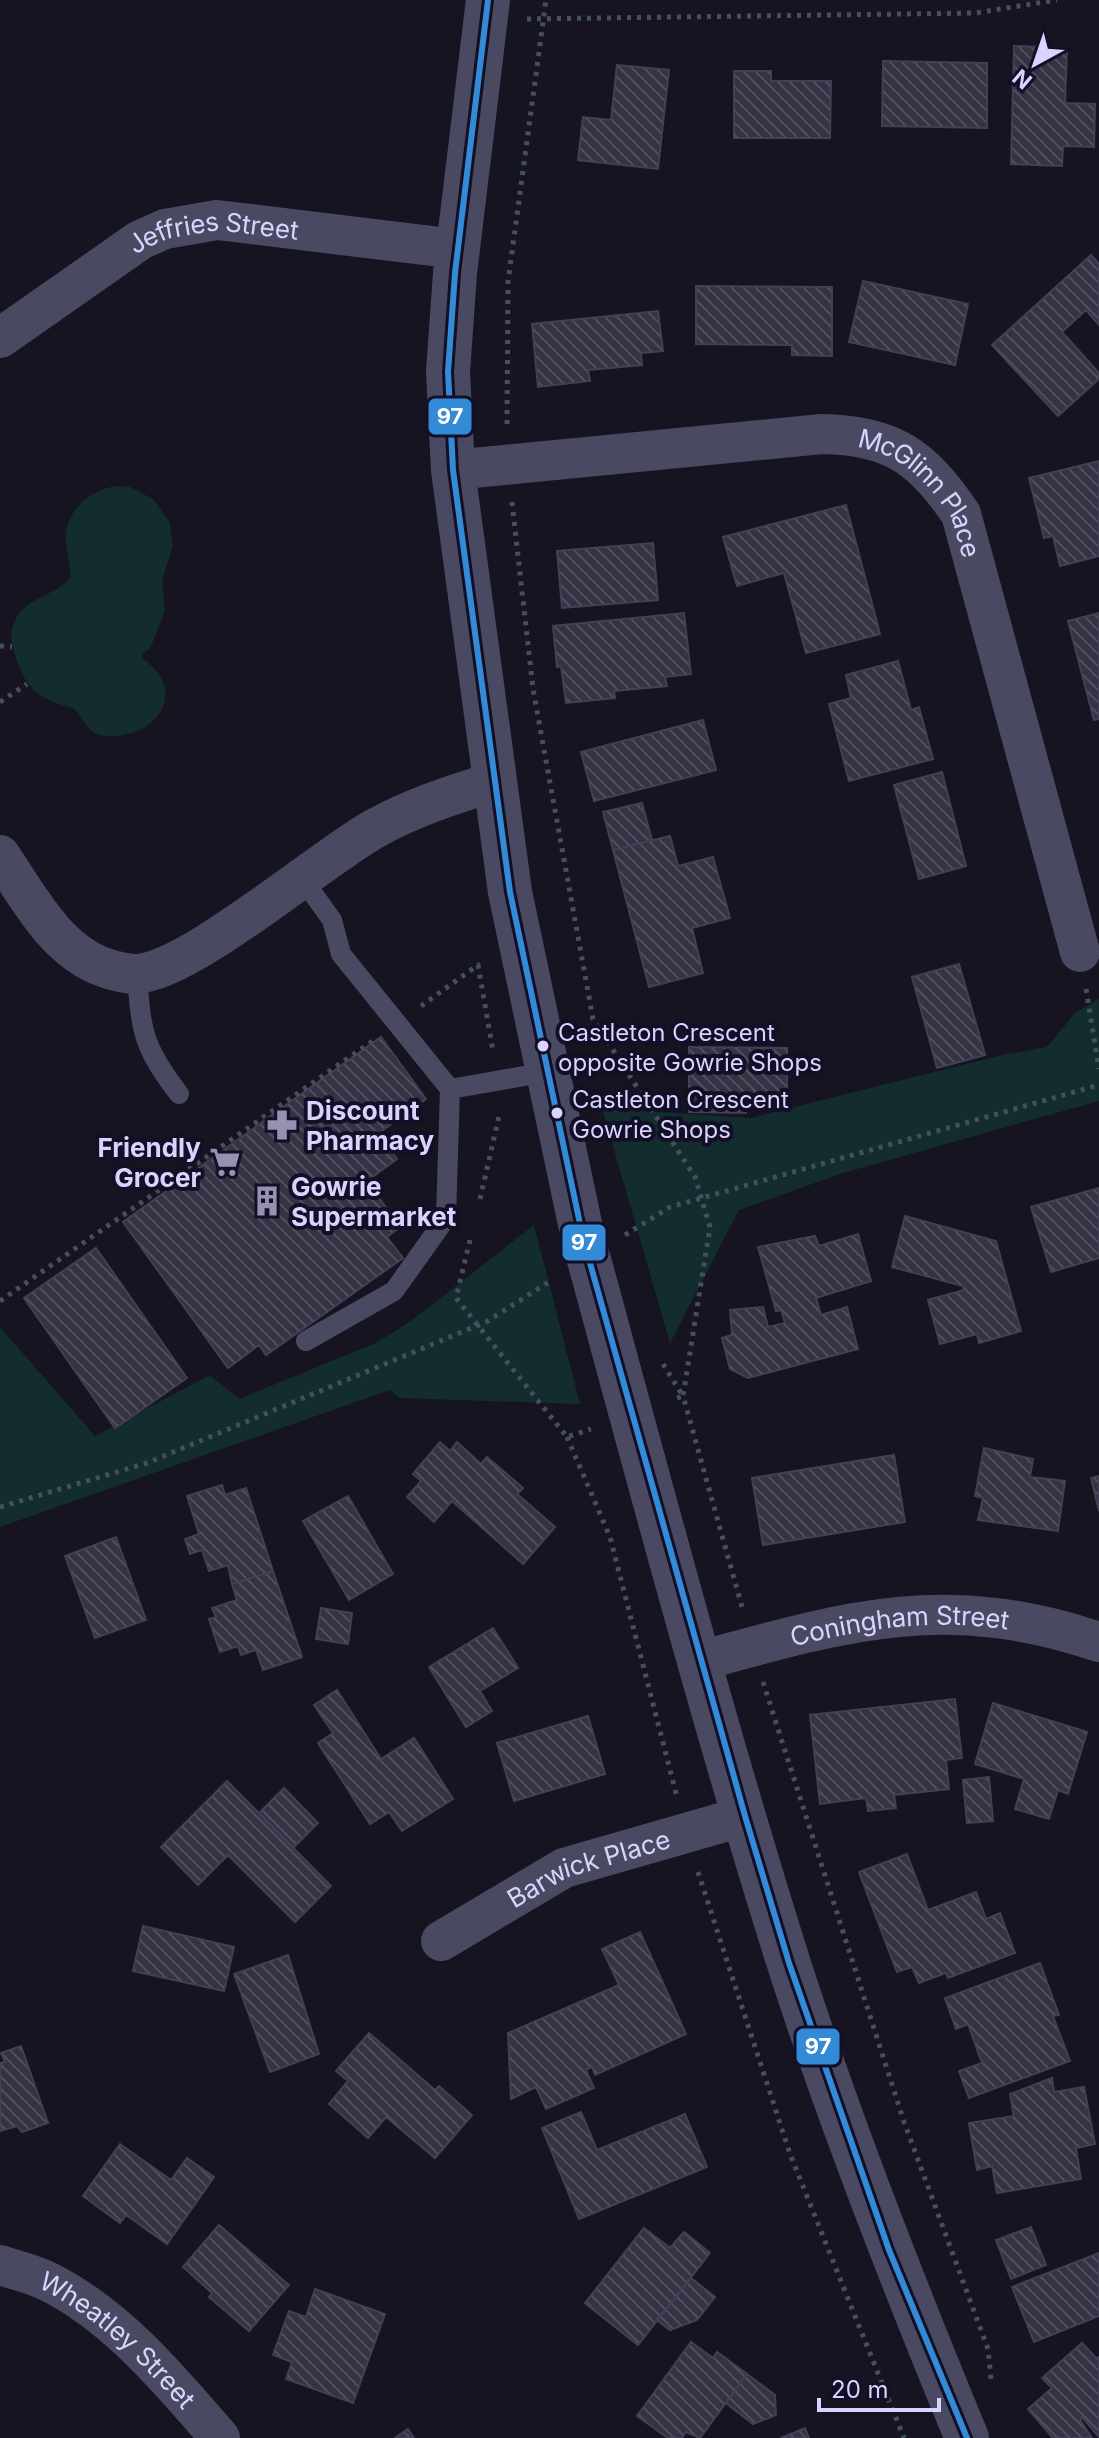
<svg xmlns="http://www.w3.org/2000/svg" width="1099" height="2438" font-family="Inter,sans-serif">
<defs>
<pattern id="building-back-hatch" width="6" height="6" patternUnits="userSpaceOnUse" patternTransform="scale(2)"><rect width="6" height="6" fill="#343243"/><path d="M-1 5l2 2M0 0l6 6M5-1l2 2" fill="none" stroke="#514f5f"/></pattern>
</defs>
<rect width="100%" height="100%" fill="#161421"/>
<path fill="#132c2d" d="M115,486l15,1 23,12 17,24 3,23 -11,34 3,31 -15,38 -8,4v5c48,33 15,81 -36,78 -17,-1 -21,-15 -31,-26 -3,-4 -10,-4 -16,-6 -25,-9 -35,-21 -43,-46 -4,-12 -7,-22 -2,-35 10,-26 40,-26 56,-45 1,-15 -6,-30 -4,-45 4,-27 25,-42 49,-47z
M1099,999v102l-256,72 -104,37 -69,133 -68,-235 149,10 251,-63 45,-8 29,-35z
M534,1225l46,179 -181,-6 -9,-8 -390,137v-200l95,109 115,-61 29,24 137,-56 35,-22z"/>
<path fill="url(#building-back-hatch)" stroke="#433f54" stroke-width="2" d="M1014,46l53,2 -2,55 30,1 -1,43 -31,-1 -1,20 -51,-2z
M883,61l104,2v65l-105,-2z
M617,65l52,5 -11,99 -80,-9 5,-43 28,3z
M734,71h37v10h60l-1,57h-96z
M1091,255l8,9v61l-13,-15 -24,22 37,41v6l-41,37 -66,-71z
M863,281l105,23 -13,61 -106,-23z
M696,286l136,1v69l-40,-1v-10l-96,-1z
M658,311l5,40 -22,2 1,12 -54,5 2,11 -52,6 -6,-63z
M1099,461v95l-39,10 -7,-30 -9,2 -15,-60z
M846,505l34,129 -74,19 -22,-80 -47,13 -14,-49z
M653,543l5,57 -96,8 -5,-57z
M684,613l7,61 -26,3 2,9 -53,5 1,7 -49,5 -5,-37 -4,1 -4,-41z
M1099,613v106l-5,1 -26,-99z
M898,661l13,49 8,-3 14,52 -84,22 -20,-77 22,-6 -5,-23z
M703,720l13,50 -122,31 -13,-49z
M942,772l24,94 -47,13 -25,-94z
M642,803l10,37 -39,10 -10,-38z
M670,836l8,30 35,-9 17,61 -38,10 11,45 -54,14 -36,-137z
M959,964l26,91 -48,13 -25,-91z
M381,1037l45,62 -47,34 18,26 -30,22 33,46 -13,10 16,21 -137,97 -7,-10 -31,23 -105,-146z
M689,1047l98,1v50h-41v15l-57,-1z
M1099,1188v70l-48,14 -20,-65z
M905,1216l91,25 25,90 -42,12 -2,-9 -37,10 -12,-44 36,-10 -1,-4 -71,-19z
M858,1234l13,47 -55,17 5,17 26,-8 11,42 -110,29 -18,-9 -8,-31 10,-3 -2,-25 33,-3 5,20 17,-4 -4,-13 -5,1 -18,-64 57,-11 4,10z
M96,1248l91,130 -72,50 -91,-130z
M440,1442l10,9 7,-9 24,22 6,-7 36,31 -6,6 38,33 -32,37 -71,-63 -18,21 -27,-25 14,-16 -8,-7z
M984,1448l49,11 -3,18 35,4 -7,50 -80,-11 5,-22 -8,-2z
M894,1455l11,67 -142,23 -11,-67z
M1099,1476v35l-8,-33z
M222,1485l3,10 21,-7 27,83 -41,13 -4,-19 -19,6 -7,-21 -12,4 -5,-15 14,-5 -12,-38z
M348,1496l45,78 -44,26 -46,-79z
M116,1537l30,83 -51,18 -30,-82z
M273,1571l29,86 -39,13 -7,-20 -15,5 -3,-9 -18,6 -11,-33 7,-2 -4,-9 25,-8 -5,-16z
M321,1608l31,5 -4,31 -32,-5z
M493,1628l25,40 -38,23 12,20 -26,16 -37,-60z
M337,1690l44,69 33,-21 39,61 -51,32 -13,-19 -19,12 -52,-81 15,-10 -19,-28z
M955,1699l7,59 -16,2 3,29 -55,6 2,13 -28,3 -2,-13 -46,6 -10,-89z
M993,1703l94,29 -19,62 -10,-4 -9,29 -34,-10 9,-30 -49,-15z
M588,1716l17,58 -91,27 -17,-58z
M989,1777l4,44 -26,2 -4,-43z
M227,1781l104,105 -36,36 -67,-67 -30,30 -37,-38z
M284,1788l34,35 -25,25 -34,-35z
M907,1854l21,56 48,-18 10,27 14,-6 15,40 -67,25 -2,-5 -27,10 -7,-16 -15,5 -38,-100z
M143,1926l91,21 -10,44 -91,-20z
M640,1932l46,102 -91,41 -3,-8 -6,3 8,18 -48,21 -10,-22 -25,12 -3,-66 111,-48 -17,-36z
M288,1955l31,99 -49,18 -36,-98z
M1040,1963l19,52 -6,1 17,45 -101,37 -10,-27 23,-8 -14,-39 -12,5 -11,-31z
M369,2033l66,57 4,-4 33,29 -37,43 -49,-41 -18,21 -39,-34 19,-23 -12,-10z
M21,2046l27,77 -26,9 -5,-6 -17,5v-68l5,-1 -4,-9z
M1052,2078l2,14 30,-5 11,57 -19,4 5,31 -84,14 -5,-27 -15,4 -8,-47 45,-7 -4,-22z
M581,2112l16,38 88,-36 22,53 -128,52 -37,-91z
M120,2144l51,36 16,-22 27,19 -47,67 -41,-29 -6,8 -37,-27z
M219,2225l70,60 -40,46 -40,-34 3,-4 -29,-26z
M1031,2227l15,38 -35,14 -15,-39z
M644,2228l26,20 14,-16 26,21 -72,92 -53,-42z
M1099,2253v63l-65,26 -22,-55z
M691,2278l24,19 -18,23 -27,10 -13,-10z
M315,2289l70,25 -32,89 -67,-24 6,-17 -19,-7 16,-44 17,6z
M691,2342l22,16 4,-6 30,22 -47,64 -14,-6 -4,6h-14l-31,-22z
M1082,2343l15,16 2,-2v80l-17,-20 -2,3 12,18h-39l-25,-29 24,-21 -10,-10z
M747,2374l28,21 1,20 -23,9 -27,-21z
M805,2428l4,10h-28z
M408,2429l6,9h-19z"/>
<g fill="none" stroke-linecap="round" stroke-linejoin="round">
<path stroke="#44505f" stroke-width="5" stroke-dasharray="4 6" stroke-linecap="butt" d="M527,19l448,-6 82,-13
M507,424l1,-142 38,-282
M512,502l21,187 60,330 102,158 15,50 -27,169 59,211
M0,646l12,1
M0,702l27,-18
M1086,989l13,80
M421,1006l57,-41 15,86
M480,1199l20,-87
M625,1235l45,-28 429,-122
M470,1240l-14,58 111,139 24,-8
M0,1301l374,-261
M663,1364l20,32 -11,4
M567,1437l43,100 67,260
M0,1507l147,-44 339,-141 66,-42
M763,1682l141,440 84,227 3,30
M698,1872l92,282 114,284"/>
<path stroke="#4a4962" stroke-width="20" d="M301,877l31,43 9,34 109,135 97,-17
M137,974c4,58 6,73 42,120
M306,1341l88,-50 52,-73 4,-129"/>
<g stroke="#4a4962" stroke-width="40">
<path id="s1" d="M0,338l140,-98 25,-11 52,-9 240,29"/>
<path id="s2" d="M453,470l369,-36c71,1 101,24 139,80l119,438"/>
<path d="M0,855c28,41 56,97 106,113 8,3 22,6 30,6 53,-2 183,-114 238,-145 37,-21 78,-34 119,-47"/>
<path id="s3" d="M700,1661c148,-41 248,-70 399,-19"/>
<path id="s4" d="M441,1941l123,-73 181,-52"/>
<path id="s5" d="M0,2265c15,5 32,9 47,16 69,34 124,100 173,157"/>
</g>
<path stroke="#4a4962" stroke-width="44" d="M488,0l-33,273 -7,99 5,98 57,422 73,346
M597,1289c61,225 121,450 191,672 52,162 114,320 179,477"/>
<path stroke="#4a4962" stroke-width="44" d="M583,1238l14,51"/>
<g stroke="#130f26" stroke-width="12">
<path id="bus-1" d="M488,0l-33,273 -7,99 5,98 57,422 73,346 162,578 44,147 100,287 78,188"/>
</g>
<use href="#bus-1" stroke="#338bd7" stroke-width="6"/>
</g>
<defs>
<g id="pharmacy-bare" transform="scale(2.4)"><path d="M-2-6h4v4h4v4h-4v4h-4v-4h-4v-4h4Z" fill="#9591b1" stroke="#130f26" stroke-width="2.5" paint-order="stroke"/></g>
<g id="supermarket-bare" transform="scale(2.4)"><path d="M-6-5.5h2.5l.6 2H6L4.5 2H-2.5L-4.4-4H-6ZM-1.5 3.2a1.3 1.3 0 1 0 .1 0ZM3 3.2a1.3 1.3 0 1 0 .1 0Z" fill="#9591b1" stroke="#130f26" stroke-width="2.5" paint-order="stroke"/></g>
<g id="building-bare" transform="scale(2.4)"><path d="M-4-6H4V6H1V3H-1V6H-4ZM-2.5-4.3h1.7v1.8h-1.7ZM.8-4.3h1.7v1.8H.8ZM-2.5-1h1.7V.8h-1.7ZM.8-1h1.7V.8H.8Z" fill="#9591b1" stroke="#130f26" stroke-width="2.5" paint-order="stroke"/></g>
</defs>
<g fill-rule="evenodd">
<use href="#pharmacy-bare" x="282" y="1125"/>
<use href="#supermarket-bare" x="225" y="1162"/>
<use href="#building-bare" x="267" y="1201"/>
</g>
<g fill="#d9d4ff" stroke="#130f26" stroke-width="3">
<circle cx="543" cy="1046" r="7"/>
<circle cx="557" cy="1113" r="7"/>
</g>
<g text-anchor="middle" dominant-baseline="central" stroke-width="8" stroke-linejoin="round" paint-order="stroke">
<g font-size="24" fill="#d9d4ff" stroke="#130f26" text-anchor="start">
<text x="558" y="1032">Castleton Crescent<tspan x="558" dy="30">opposite Gowrie Shops</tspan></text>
<text x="572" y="1099">Castleton Crescent<tspan x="572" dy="30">Gowrie Shops</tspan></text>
</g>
<g font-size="26" fill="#d9d4ff" stroke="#130f26">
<text stroke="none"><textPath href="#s1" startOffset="246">Jeffries Street</textPath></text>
<text stroke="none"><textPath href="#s2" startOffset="496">McGlinn Place</textPath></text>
<text stroke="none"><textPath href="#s3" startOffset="204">Coningham Street</textPath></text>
<text stroke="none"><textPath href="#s4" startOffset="166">Barwick Place</textPath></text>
<text stroke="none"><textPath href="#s5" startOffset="142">Wheatley Street</textPath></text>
</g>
<g font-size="26" font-weight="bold" fill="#d9d4ff" stroke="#130f26" text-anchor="start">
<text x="306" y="1110">Discount<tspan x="306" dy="30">Pharmacy</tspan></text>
<text x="201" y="1147" text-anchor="end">Friendly<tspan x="201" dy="30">Grocer</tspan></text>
<text x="291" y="1186">Gowrie<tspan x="291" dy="30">Supermarket</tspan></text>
</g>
</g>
<g stroke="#130f26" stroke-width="3">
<rect x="427" y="397" width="46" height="39" rx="8" fill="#338bd7"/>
<rect x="561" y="1223" width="46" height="39" rx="8" fill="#338bd7"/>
<rect x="795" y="2027" width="46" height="39" rx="8" fill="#338bd7"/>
</g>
<g font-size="22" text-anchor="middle" font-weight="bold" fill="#fff">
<text x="450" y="424">97</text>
<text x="584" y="1250">97</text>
<text x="818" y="2054">97</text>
</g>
<g transform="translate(1035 64) rotate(220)" stroke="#130f26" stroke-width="6" paint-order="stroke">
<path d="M0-6L14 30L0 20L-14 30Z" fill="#d9d4ff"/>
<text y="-12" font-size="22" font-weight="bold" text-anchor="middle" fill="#d9d4ff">N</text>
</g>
<path d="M819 2398v12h120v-12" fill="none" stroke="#d9d4ff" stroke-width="4"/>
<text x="831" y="2398" font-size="24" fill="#d9d4ff" stroke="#130f26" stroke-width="6" paint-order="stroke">20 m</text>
</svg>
